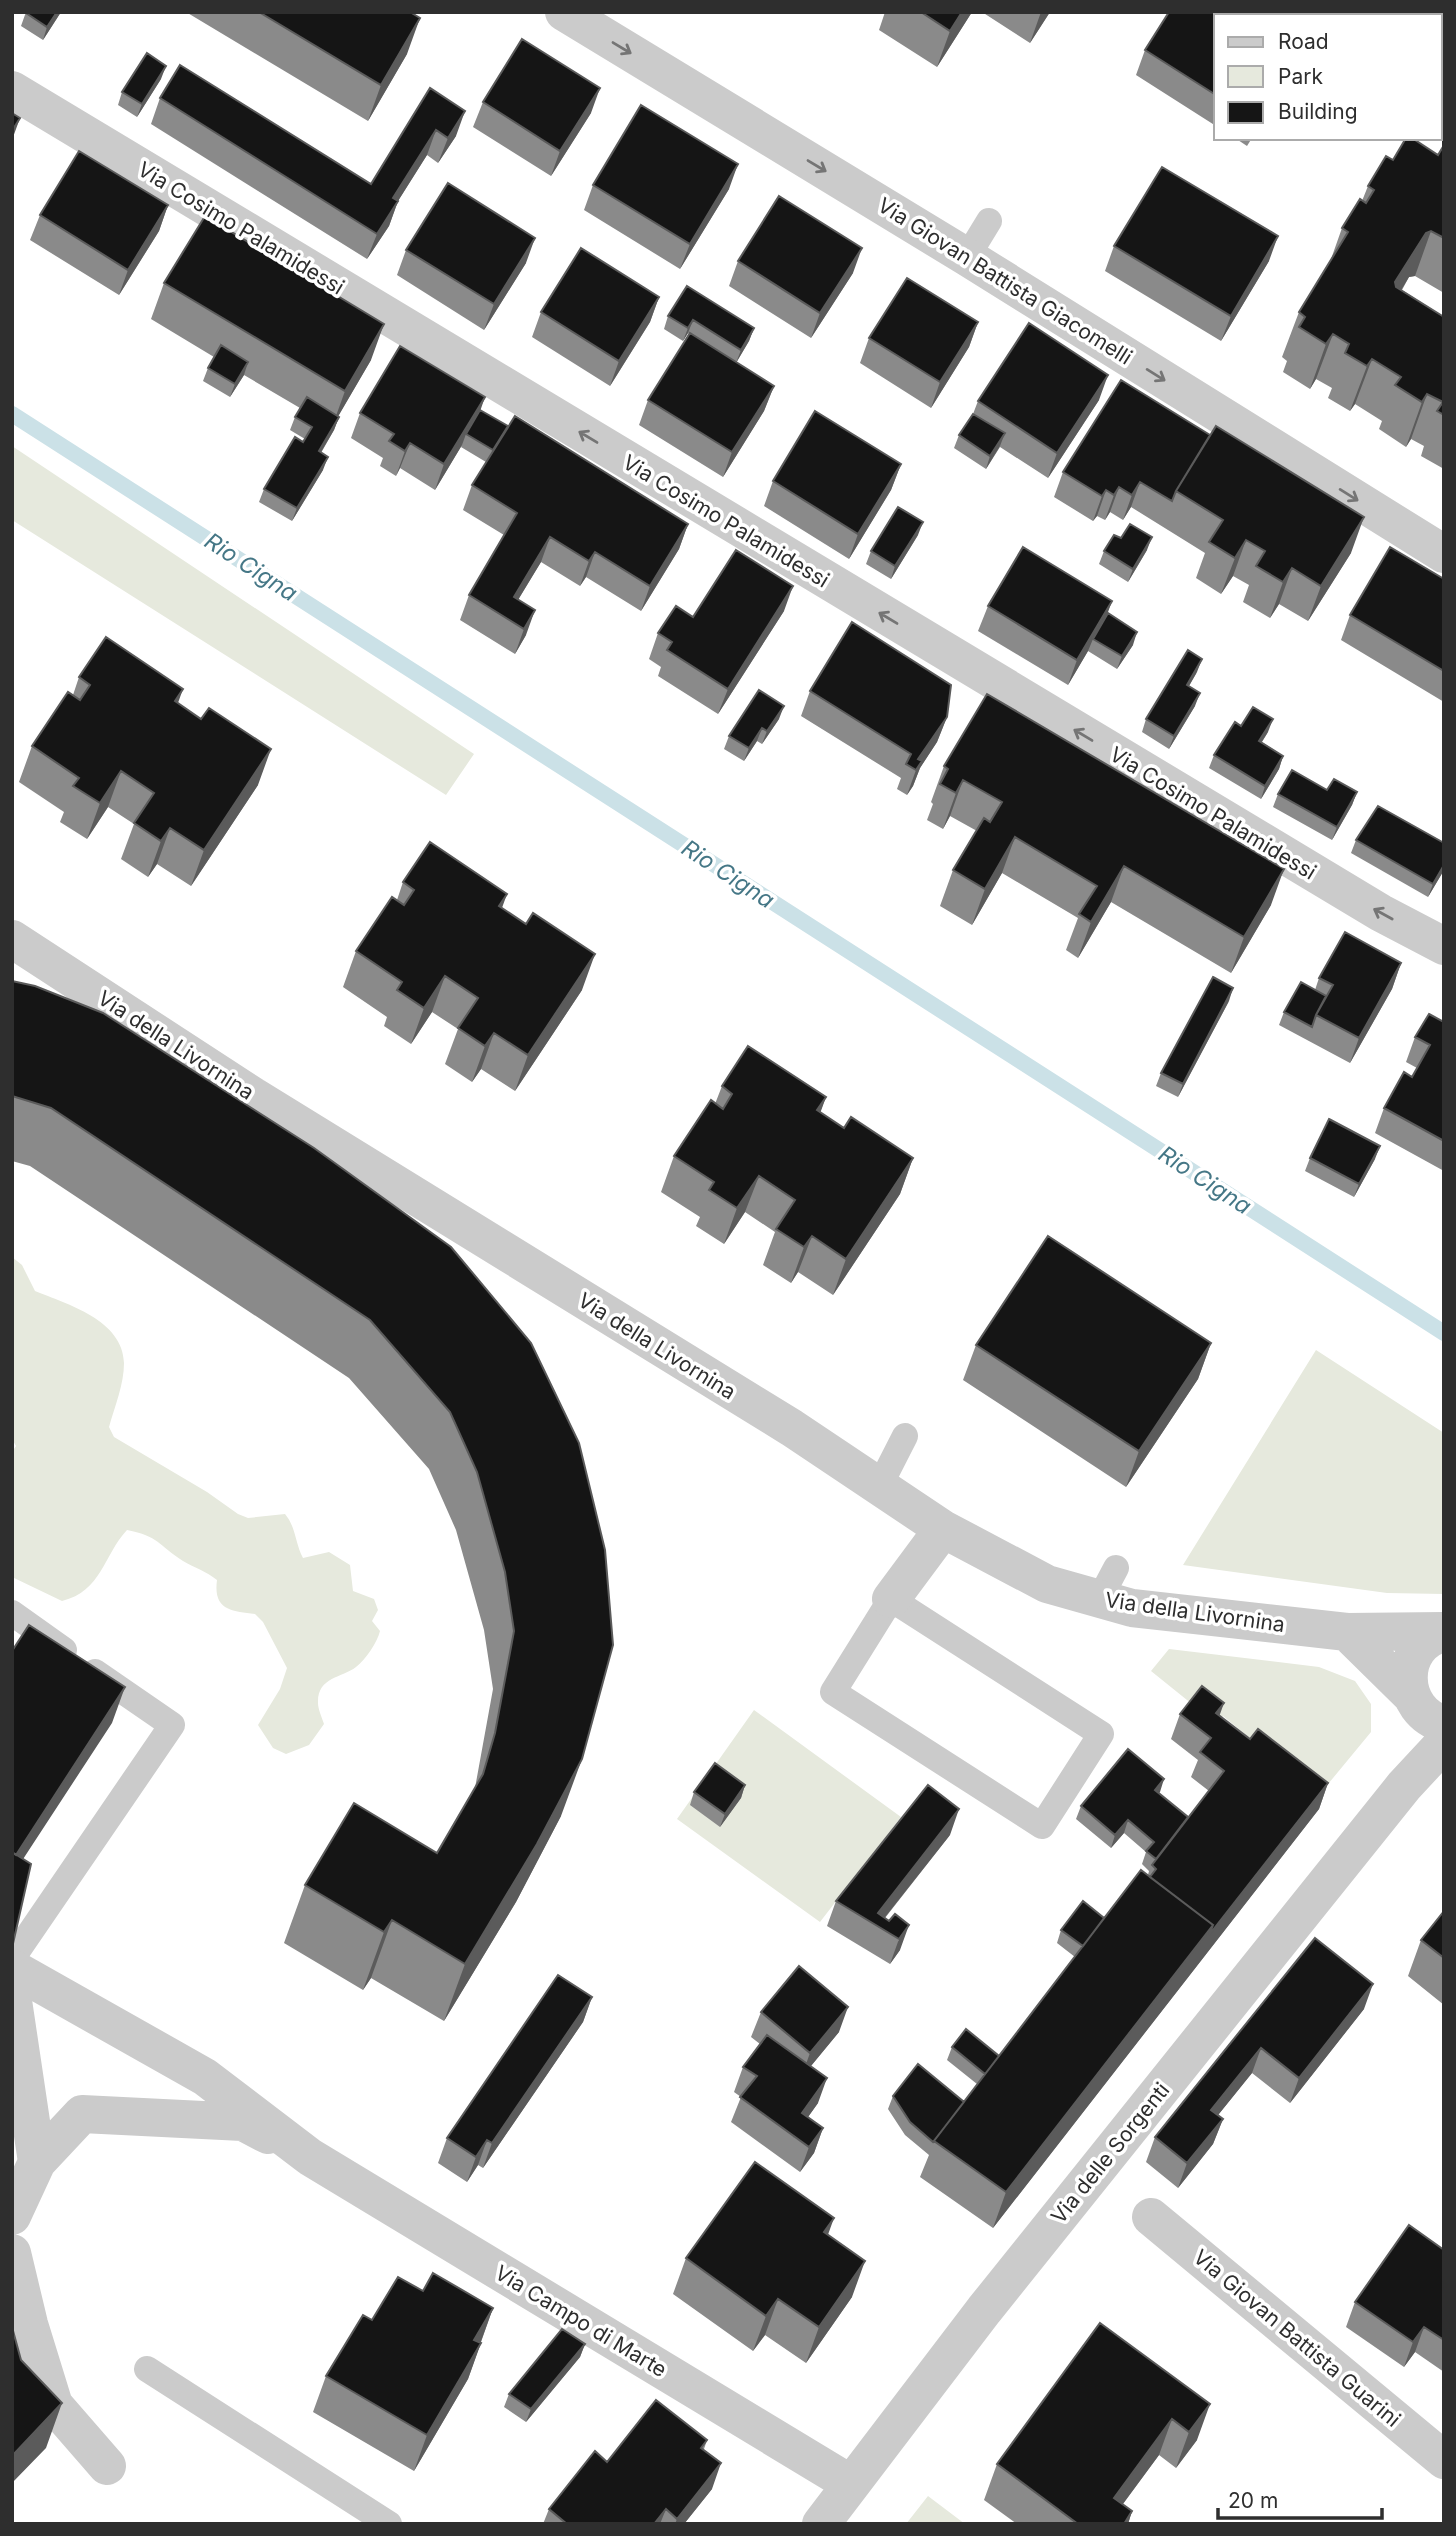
<svg xmlns="http://www.w3.org/2000/svg" width="1456" height="2536" font-family="Inter,sans-serif">
<rect width="100%" height="100%" fill="#fff"/>
<path fill="#e6e9dd" d="M12,446l462,308 -28,41 -434,-275z
M12,1257l10,8 13,26c32,13 88,29 89,72 0,21 -9,43 -15,64l5,10 93,55 31,22 10,4 37,-4c11,13 10,29 18,44l26,-6 21,13 3,26 21,8 4,11 -6,11 8,10c-3,12 -14,28 -24,36 -14,11 -39,10 -38,36 0,6 4,15 6,21l-15,21 -23,9 -13,-6 -15,-23 22,-36 7,-21 -24,-46 -8,-8c-24,-3 -42,-4 -38,-34 -11,-9 -22,-12 -34,-19 -25,-16 -24,-25 -56,-31 -24,26 -25,61 -65,71l-50,-24v-125l4,-6 -4,-7z
M1316,1350l128,83v161l-57,-1 -204,-28z
M1169,1649l150,18 36,14 16,23v28l-52,63 -96,-79 -5,9 -67,-54z
M754,1710l147,107 -81,105 -143,-103z
M928,2496l37,28h-59z"/>
<g fill="none" stroke-linecap="round" stroke-linejoin="round">
<path stroke="#cbe1e7" stroke-width="16" d="M12,414l1432,919"/>
<path stroke="#cbcbcb" stroke-width="26" d="M967,257l22,-36
M879,1487l26,-51
M891,1599l210,135 -59,92 -209,-134z
M1099,1600l17,-32
M12,1613l52,37
M12,1959l160,-234 -77,-53
M147,2369l242,155"/>
<path stroke="#cbcbcb" stroke-width="38" d="M564,12l403,245 477,297
M12,90l1369,823 63,33
M12,939l241,157 539,332 151,101 104,55 85,24 215,24 97,-1
M891,1599l52,-70
M1347,1632l62,61
M1444,1633c-48,11 -46,79 0,91
M12,1968l193,109 105,80 541,327
M12,1994l25,168 -25,54
M37,2162l45,-48 161,8 25,13
M1151,2217l293,243
M12,2253l17,71 25,81 53,61
M821,2524l163,-214 420,-524 40,-43"/>
</g>
<path fill="#8a8a8a" d="M26,12h35l-18,28 -22,-14z
M186,12h224l-3,42 -39,67z
M885,12h87l-35,55 -58,-37z
M982,12h68l-20,31z
M1216,16v110l-80,-51 9,-25z
M161,79l-24,38 -19,-12 4,-13z
M430,88l26,48 -18,27 -11,-8 -29,46 -9,25 -22,33 -216,-135 9,-26 211,86z
M483,102l108,11 -40,63 -78,-49z
M1235,138h17l-5,8z
M1444,145v148l-29,-17 -6,1 -7,13 42,27v152l-23,-13 3,-10 -13,-7 -5,8 -27,-18 3,-8 -27,-17 -5,7 -22,-13 4,-10 -16,-9 -6,10 -27,-17 4,-11 -5,-4 17,-45 31,-50 12,-34 20,-27 6,-15 25,-26 45,-5z
M593,185l136,4 -49,80 -96,-59z
M168,205l-9,26 -40,64 -89,-55 10,-25z
M1114,246l155,15 -48,80 -116,-70z
M406,250l120,13 -42,67 -87,-55z
M738,261l115,12 -42,65 -82,-52z
M164,283l207,77 -33,56 1,1 -5,13 -13,23 2,17 -31,51 -33,-19 5,-13 41,-50 -15,-9 5,-13 5,-9 -56,-33 -14,22 -27,-16 5,-13 6,-11 -63,-38z
M659,297l-9,25 -40,64 -78,-49 9,-25z
M668,316l86,12 -5,13 -13,22 38,23 -10,25 -41,66 -84,-52 9,-25 41,-66 -1,-1 -5,8 -19,-12z
M978,322l-9,25 -38,61 -71,-45 9,-25z
M1121,380l230,173 -43,68 -29,-17 -9,14 -27,-16 6,-17 -16,-9 -12,18 -25,-16 9,-25 -74,-46 -8,13 -13,-8 -5,8 -8,-4 -4,5 -39,-24 9,-25z
M1099,400l-51,78 -48,-31 -14,22 -32,-21 5,-13 14,-21 5,-13z
M480,410l28,16 180,98 -9,25 -38,62 -55,-34 -6,9 -39,-24 -23,38 8,35 -11,19 -55,-34 9,-25 35,-60 -41,-25 9,-25 14,-23 -25,-15 1,-2 -27,45 -35,-22 -4,8 -16,-10 3,-8 -32,-20 9,-25z
M901,464l-10,26 -42,69 -85,-53 9,-25z
M918,535l-27,44 -25,-15 5,-13z
M1147,550l-19,32 -29,-18 5,-13z
M1444,579v123l-103,-62 9,-25z
M988,606l120,7 25,32 -16,24 -29,-18 -20,34 -90,-54z
M784,611l-66,103 -60,-38 3,-9 -12,-8 9,-26 35,-16z
M1197,672l-8,14 6,20 -26,43 -27,-17 4,-13z
M79,677l99,26 80,82 -67,101 -34,-22 -9,13 -27,-18 13,-35 -26,-17 -21,32 -27,-17 4,-10 -45,-30 13,-36 41,-51z
M810,691l137,26 -10,25 -17,26 -7,18 -6,9 -10,-6 4,-11 -100,-62z
M779,719l-17,25 -5,-3 -13,20 -20,-12 5,-13z
M1268,732l-6,10 21,14 -4,13 -18,30 -52,-31 5,-13z
M944,766l327,139 -40,68 -120,-71 -33,56 -12,-8 12,-32 -76,-45 -30,52 -32,-19 13,-36 24,-39 -27,-15 -7,13 -16,-9 6,-16 -2,-2z
M1327,790l30,2 -5,13 -20,35 -59,-33 5,-13z
M1356,840l88,30 -16,27 -77,-44z
M403,882l99,26 80,82 -67,101 -34,-22 -9,13 -27,-18 13,-35 -26,-17 -21,32 -27,-18 3,-9 -44,-30 13,-36 41,-51z
M1401,963l-9,26 -42,74 -71,-38 5,-13 31,-22 4,-12z
M12,981l439,266 110,569 -45,86 -72,119 -73,-43 -8,12 -79,-47 21,-58 132,-32 38,-65 18,-99 -9,-59 -28,-100 -27,-61 -80,-91 -319,-212 -18,-5z
M1229,1001l-51,96 -22,-11 5,-13z
M1444,1022v149l-69,-38 9,-25 28,-31 5,-9 -11,-6 9,-25z
M722,1086l104,11 -6,15 24,16 69,30 -13,36 -67,101 -35,-23 -7,11 -28,-18 12,-33 -30,-20 -21,32 -28,-18 4,-9 -39,-25 13,-36 41,-52z
M1310,1158l65,1 -21,38 -49,-26z
M1211,1343l-13,36 -72,108 -163,-107 13,-35z
M1180,1714l39,1 31,24 78,44 -9,26 -326,419 -73,-51 9,-22 -24,-20 -17,-26 5,-13 71,6 13,-18 -30,-24 5,-13 47,9 76,-99 -18,-14 4,-13 43,-12 44,-43 1,-4 -7,-7 4,-12 -22,-19 -13,15 -35,-29 5,-13 78,-13 29,24 21,-26 -18,-14 7,-17 -27,-21z
M745,1785l-4,13 -21,29 -30,-22 4,-13z
M950,1835l-65,83 4,3 6,-7 5,36 -10,14 -63,-38 9,-25z
M1444,1911v94l-36,-29 13,-36z
M1315,1938l49,71 -74,94 -38,-30 -34,42 5,4 -10,25 -35,44 -32,-26 9,-25z
M592,1997l-9,25 -100,146 -5,-3 -11,17 -29,-19 9,-25z
M761,2012l78,20 -28,34 7,37 -10,14 15,11 -9,25 -14,19 -69,-50 10,-25 -7,-5 9,-25 17,-23 -9,-7z
M828,2234l24,63 -46,66 -41,-28 -12,16 -80,-57 13,-36z
M1444,2250v122l-29,-20 -11,15 -58,-40 9,-25z
M423,2291l70,17 -25,71 -54,92 -101,-59 13,-36 46,-56z
M1100,2323l97,117 -21,28 -17,-13 -36,49 9,7 -4,13h-111l-33,-24 13,-36z
M585,2344l-5,13 -54,65 -22,-15 5,-13z
M707,2440l-3,9 8,40 -28,35h-141l6,-15 58,-47z"/>
<path fill="#5b5b5b" d="M57,12h4l-18,28 4,-13z
M962,12h10l-35,55 13,-36z
M1041,12h9l-20,31z
M420,18l-13,36 -39,67 13,-36z
M166,66l-5,13 -24,38 5,-13z
M600,88l-9,25 -40,63 9,-25z
M465,111l-9,25 -18,27 10,-25z
M20,118l-8,22v-9z
M436,130l-9,25 -29,46 -9,25 -22,33 10,-25 16,-36z
M738,164l-9,25 -49,80 10,-25z
M168,205l-9,26 -40,64 9,-25z
M1431,231l-16,45 -6,1 -30,50 16,-45 31,-49z
M1278,236l-9,25 -48,80 10,-25z
M535,238l-9,25 -42,67 10,-26z
M862,248l-9,25 -42,65 9,-25z
M659,297l-9,25 -40,64 9,-25z
M693,320l-5,13 -5,8 5,-13z
M978,322l-9,25 -38,61 9,-26z
M384,324l-13,36 -39,67 13,-36z
M754,328l-5,13 -13,22 5,-13z
M1333,334l-17,45 -6,10 16,-45z
M1372,359l-17,45 -5,7 17,-45z
M248,362l-4,13 -14,22 5,-13z
M1108,375l-9,25 -51,78 9,-25z
M774,386l-10,25 -41,66 9,-25z
M1427,394l-16,45 -5,8 16,-45z
M485,397l-9,26 -10,11 -4,11 -27,45 9,-26z
M339,417l-5,13 -20,34 5,-13z
M1005,433l-5,13 -14,23 4,-13z
M410,443l-10,25 -4,8 9,-25z
M328,457l-5,13 -31,51 5,-13z
M901,464l-10,26 -42,69 9,-25z
M1140,482l-9,25 -8,13 9,-25z
M1119,487l-9,25 -5,8 9,-25z
M1106,490l-9,26 -4,5 9,-25z
M1364,517l-13,36 -43,68 13,-35z
M923,522l-5,13 -27,44 4,-13z
M688,524l-9,25 -38,62 9,-25z
M550,537l-9,25 -34,56 7,-21z
M1152,537l-5,13 -19,32 5,-13z
M1246,540l-13,36 -12,18 14,-36z
M595,552l-9,25 -6,9 9,-25z
M1292,568l-13,36 -9,14 13,-36z
M793,586l-9,25 -66,103 10,-25z
M1112,601l-9,25 -10,13 -5,12 -20,34 9,-25z
M535,610l-9,25 -11,19 9,-25z
M1137,632l-4,13 -16,24 5,-13z
M1202,659l-5,13 -15,26 5,-13z
M183,689l-13,36 5,-24z
M1200,693l-5,13 -26,43 5,-13z
M784,706l-5,13 -17,25 5,-13z
M947,717l-10,25 -17,26 -7,18 -6,9 9,-25 2,-11z
M1273,719l-5,13 -14,22 5,-13z
M762,728l-5,13 -13,20 5,-13z
M271,749l-13,36 -67,101 13,-36z
M1283,756l-4,13 -18,30 4,-13z
M121,771l-13,36 -21,32 13,-36z
M963,780l-13,36 -7,13 13,-36z
M1357,792l-5,13 -20,35 5,-13z
M170,828l-13,36 -9,13 13,-36z
M1015,837l-13,36 -30,52 13,-36z
M1444,865v5l-16,27 5,-13z
M1124,866l-13,36 -33,56 13,-36z
M1284,869l-13,36 -40,68 13,-36z
M507,894l-13,36 5,-24z
M595,954l-13,36 -67,101 13,-36z
M1401,963l-9,26 -42,74 9,-25z
M445,976l-13,36 -21,32 13,-36z
M1233,988l-4,13 -51,96 5,-13z
M494,1033l-13,36 -9,13 13,-36z
M826,1097l-13,36 4,-23z
M1380,1146l-5,13 -21,38 5,-13z
M913,1158l-13,36 -67,101 13,-36z
M759,1176l-14,36 -21,32 13,-36z
M812,1236l-14,36 -7,11 13,-36z
M1211,1343l-13,36 -72,108 13,-36z
M125,1687l-13,36 -100,153v-16z
M1224,1703l-9,25 1,-15z
M582,1759l-21,57 -45,86 -72,119 21,-57z
M1164,1779l-4,13 -10,11 5,-13z
M1328,1783l-9,26 -326,419 13,-36 207,-267z
M745,1785l-4,13 -21,29 5,-13z
M959,1809l-9,26 -72,91v-13z
M1128,1820l-4,13 -13,15 4,-13z
M392,1920l-21,58 -8,12 21,-58z
M909,1925l-9,25 -10,14 9,-25z
M1373,1984l-9,25 -74,94 9,-25z
M592,1997l-9,25 -100,146 9,-25z
M848,2007l-9,25 -38,46 9,-25z
M1261,2048l-9,25 -50,62 9,-25z
M827,2078l-9,25 -25,35 9,-25z
M1223,2119l-10,25 -35,44 9,-25z
M823,2128l-9,25 -14,19 9,-25z
M487,2140l-9,25 -11,17 9,-25z
M834,2218l-13,36 3,-22z
M865,2261l-13,36 -46,66 13,-36z
M778,2299l-13,36 -12,16 13,-35z
M493,2308l-13,36 -6,-4z
M1424,2327l-9,25 -11,15 9,-25z
M481,2343l-13,36 -54,92 13,-36z
M585,2344l-5,13 -54,65 5,-13z
M62,2403l-16,45 -34,35v-27z
M1210,2404l-13,36 -21,28 13,-36z
M1172,2419l-13,36 -51,69 6,-26z
M721,2463l-9,26 -28,35h-9l2,-5z
M666,2509l-6,15h-6z
M1132,2511l-4,13h-4z"/>
<path fill="#151515" stroke="#5b5b5b" stroke-width="2" d="M26,12h31l-10,15 -21,-14z
M259,12h151l10,6 -39,67z
M921,12h41l-12,19z
M1169,12h91l6,4h-50v79l-71,-45z
M522,39l78,49 -40,63 -77,-49z
M147,53l19,13 -24,38 -20,-12z
M180,65l191,119 59,-96 35,23 -17,27 -12,-8 -43,68 5,3 -21,33 -217,-136z
M641,105l97,59 -48,80 -97,-59z
M12,113l8,5 -8,13z
M1406,138h6l26,17 6,-10v93l-13,-7 -5,2 -31,49 1,5 48,30v98l-7,-4 6,-9 -16,-8 -5,8 -27,-17 6,-8 -29,-18 -5,7 -22,-13 4,-9 -16,-10 -7,10 -27,-17 6,-10 -6,-5 49,-80 -6,-4 18,-29 6,4 8,-13 -6,-4 18,-30 7,4z
M79,151l89,54 -40,65 -88,-55z
M1162,167l116,69 -47,80 -117,-70z
M448,183l87,55 -41,66 -88,-54z
M779,196l83,52 -42,65 -82,-52z
M205,216l179,108 -39,67 -181,-108z
M581,248l78,49 -40,64 -78,-49z
M907,278l71,44 -38,60 -71,-44z
M687,286l67,42 -13,22 -48,-30 -5,8 -20,-12z
M1029,323l79,52 -51,78 -79,-52z
M690,333l84,53 -42,66 -84,-52z
M221,345l27,17 -13,22 -27,-16z
M400,346l85,51 -41,67 -34,-21 -5,8 -16,-10 5,-7 -34,-21z
M1121,380l89,55 -34,56 -4,10 -32,-19 -8,13 -13,-8 -5,8 -8,-5 -4,6 -39,-24z
M307,397l32,20 -20,34 9,6 -31,51 -33,-19 31,-52 8,5 9,-15 -17,-10z
M480,410l28,16 -15,24 -27,-16z
M815,411l86,53 -43,70 -85,-53z
M973,414l32,19 -15,23 -31,-21z
M515,416l173,108 -38,62 -55,-34 -6,9 -39,-24 -36,60 21,13 -11,19 -55,-34 48,-82 -45,-28z
M1216,426l148,91 -43,69 -29,-18 -9,14 -27,-16 9,-15 -19,-11 -11,18 -26,-16 14,-22 -47,-29z
M898,507l25,15 -28,44 -24,-15z
M1130,524l22,13 -19,32 -29,-18 10,-16 7,3z
M1023,547l89,54 -35,59 -89,-54z
M1390,547l54,32v92l-94,-56z
M736,550l57,36 -65,103 -61,-39 5,-8 -14,-9 18,-27 17,11z
M1108,613l29,19 -15,24 -29,-17z
M852,622l99,63 -4,32 -29,42 4,2 -6,9 -10,-6 5,-10 -101,-63z
M106,637l77,52 -8,12 26,18 8,-11 62,41 -67,101 -34,-22 -9,13 -27,-18 20,-30 -33,-22 -21,32 -27,-17 6,-8 -47,-32 36,-54 12,8 10,-15 -11,-8z
M1188,650l14,9 -15,26 13,8 -26,43 -28,-17z
M759,690l25,16 -17,25 -5,-3 -13,20 -20,-12z
M987,694l297,175 -40,68 -120,-71 -33,56 -12,-8 18,-28 -82,-49 -30,52 -32,-19 31,-52 6,4 12,-20 -39,-22 -7,13 -16,-9 8,-15 -4,-3z
M1253,707l20,12 -14,22 24,15 -18,30 -51,-31 21,-33 6,4z
M1292,770l35,20 7,-11 23,13 -20,35 -59,-33z
M1378,806l66,37v22l-11,19 -77,-44z
M430,842l77,52 -8,12 27,18 7,-11 62,41 -67,101 -34,-22 -9,13 -27,-18 20,-30 -33,-22 -21,32 -27,-18 5,-8 -46,-31 36,-54 12,8 10,-15 -11,-8z
M1345,932l56,31 -42,75 -43,-23 17,-30 -14,-7z
M1213,977l20,11 -50,96 -22,-11z
M12,981l23,5 68,27 211,135 137,99 80,96 48,100 26,107 8,95 -31,114 -45,85 -72,120 -73,-44 -8,12 -79,-47 49,-82 83,50 46,-79 12,-41 19,-102 -9,-59 -28,-100 -27,-60 -80,-92 -319,-212 -39,-12z
M1301,982l25,14 -10,19 -4,12 -28,-15z
M1429,1014l15,8v119l-60,-33 20,-36 8,5 18,-32 -15,-8z
M748,1046l78,51 -9,13 27,18 7,-11 62,41 -67,101 -34,-23 -8,11 -28,-18 19,-29 -36,-24 -22,32 -28,-18 5,-8 -40,-26 37,-56 12,9 9,-15 -10,-8z
M1329,1119l51,27 -21,38 -49,-26z
M1048,1236l163,107 -72,108 -163,-106z
M29,1625l96,62 -109,168 -4,-3v-201z
M1202,1686l22,17 -8,10 34,26 8,-10 70,54 -119,152 4,-10 -63,-48 6,-8 -4,-4 72,-94 -24,-19 11,-14 -31,-24z
M1128,1749l36,30 -9,11 33,27 -32,42 -10,-8 8,-9 -26,-22 -13,15 -34,-29z
M715,1763l30,22 -20,29 -31,-22z
M928,1785l31,24 -81,104 11,8 6,-7 14,11 -10,14 -63,-38z
M12,1852l19,12 -19,84z
M1141,1870l72,55 -207,267 -72,-51z
M1083,1901l21,17 -21,28 -22,-16z
M1444,1911v47l-23,-18z
M1315,1938l58,46 -74,94 -38,-30 -50,62 12,9 -36,44 -32,-26z
M799,1966l49,41 -38,46 -49,-41z
M558,1975l34,22 -100,146 -5,-3 -11,17 -29,-19z
M966,2029l33,27 -14,18 -33,-27z
M767,2035l60,43 -25,35 21,15 -14,19 -69,-50 17,-21 -14,-9z
M918,2064l46,38 -31,40 -23,-20 -17,-26z
M755,2162l79,56 -10,14 41,29 -46,66 -41,-28 -12,17 -80,-58z
M1409,2225l35,25v90l-20,-13 -11,15 -58,-40z
M433,2273l60,35 -19,32 7,3 -54,92 -101,-59 37,-61 9,5 26,-43 25,14z
M1100,2323l110,81 -21,28 -17,-13 -58,79 18,13 -8,13h-46l-81,-60z
M12,2327l9,33 41,43 -50,53z
M562,2329l23,15 -54,65 -22,-15z
M656,2400l51,40 -6,8 20,15 -44,56 -11,-10 -12,15h-87l-18,-15 46,-58 12,11z"/>
<defs><path id="oneway-shaft" d="M-6 0H5M1.5-3L5.5 0L1.5 3" fill="none" stroke-width="1.6" stroke-linecap="round" stroke-linejoin="round" transform="scale(1.75)"/></defs>
<g stroke="#757575">
<use href="#oneway-shaft" transform="translate(622 48) rotate(31)"/>
<use href="#oneway-shaft" transform="translate(817 166) rotate(31)"/>
<use href="#oneway-shaft" transform="translate(1156 375) rotate(32)"/>
<use href="#oneway-shaft" transform="translate(588 437) rotate(-149)"/>
<use href="#oneway-shaft" transform="translate(1349 495) rotate(32)"/>
<use href="#oneway-shaft" transform="translate(888 618) rotate(-149)"/>
<use href="#oneway-shaft" transform="translate(1083 735) rotate(-149)"/>
<use href="#oneway-shaft" transform="translate(1383 914) rotate(-151)"/>
</g>
<g text-anchor="middle" dominant-baseline="central" stroke-width="7" stroke-linejoin="round" paint-order="stroke">
<g font-size="21" fill="#2e2e2e" stroke="#fff">
<text transform="translate(241 228) rotate(31)">Via Cosimo Palamidessi</text>
<text transform="translate(1005 281) rotate(32)">Via Giovan Battista Giacomelli</text>
<text transform="translate(726 521) rotate(31)">Via Cosimo Palamidessi</text>
<text transform="translate(1213 813) rotate(31)">Via Cosimo Palamidessi</text>
<text transform="translate(176 1045) rotate(33)">Via della Livornina</text>
<text transform="translate(657 1346) rotate(32)">Via della Livornina</text>
<text transform="translate(1195 1612) rotate(8)">Via della Livornina</text>
<text transform="translate(1110 2153) rotate(-51)">Via delle Sorgenti</text>
<text transform="translate(581 2321) rotate(31)">Via Campo di Marte</text>
<text transform="translate(1297 2338) rotate(40)">Via Giovan Battista Guarini</text>
</g>
<g font-size="23" font-style="italic" fill="#457786" stroke="#fff">
<text transform="translate(251 567) rotate(33)">Rio Cigna</text>
<text transform="translate(728 874) rotate(33)">Rio Cigna</text>
<text transform="translate(1205 1180) rotate(33)">Rio Cigna</text>
</g>
</g>
<rect width="1456" height="2536" fill="none" stroke="#2e2e2e" stroke-width="28"/>
<rect x="1214" y="14" width="228" height="126" fill="#ffffff" stroke="#ababab" stroke-width="2"/>
<rect x="1228" y="37" width="35" height="10" fill="#cbcbcb" stroke="#ababab" stroke-width="2"/>
<text x="1278" y="49" font-size="21" fill="#2e2e2e">Road</text>
<rect x="1228" y="66" width="35" height="21" fill="#e6e9dd" stroke="#ababab" stroke-width="2"/>
<text x="1278" y="84" font-size="21" fill="#2e2e2e">Park</text>
<rect x="1228" y="102" width="35" height="21" fill="#151515" stroke="#ababab" stroke-width="2"/>
<text x="1278" y="119" font-size="21" fill="#2e2e2e">Building</text>
<path d="M1218 2508v10h164v-10" fill="none" stroke="#2e2e2e" stroke-width="3.5"/>
<text x="1228" y="2508" font-size="21" fill="#2e2e2e" stroke="#ffffff" stroke-width="5" paint-order="stroke">20 m</text>
</svg>
